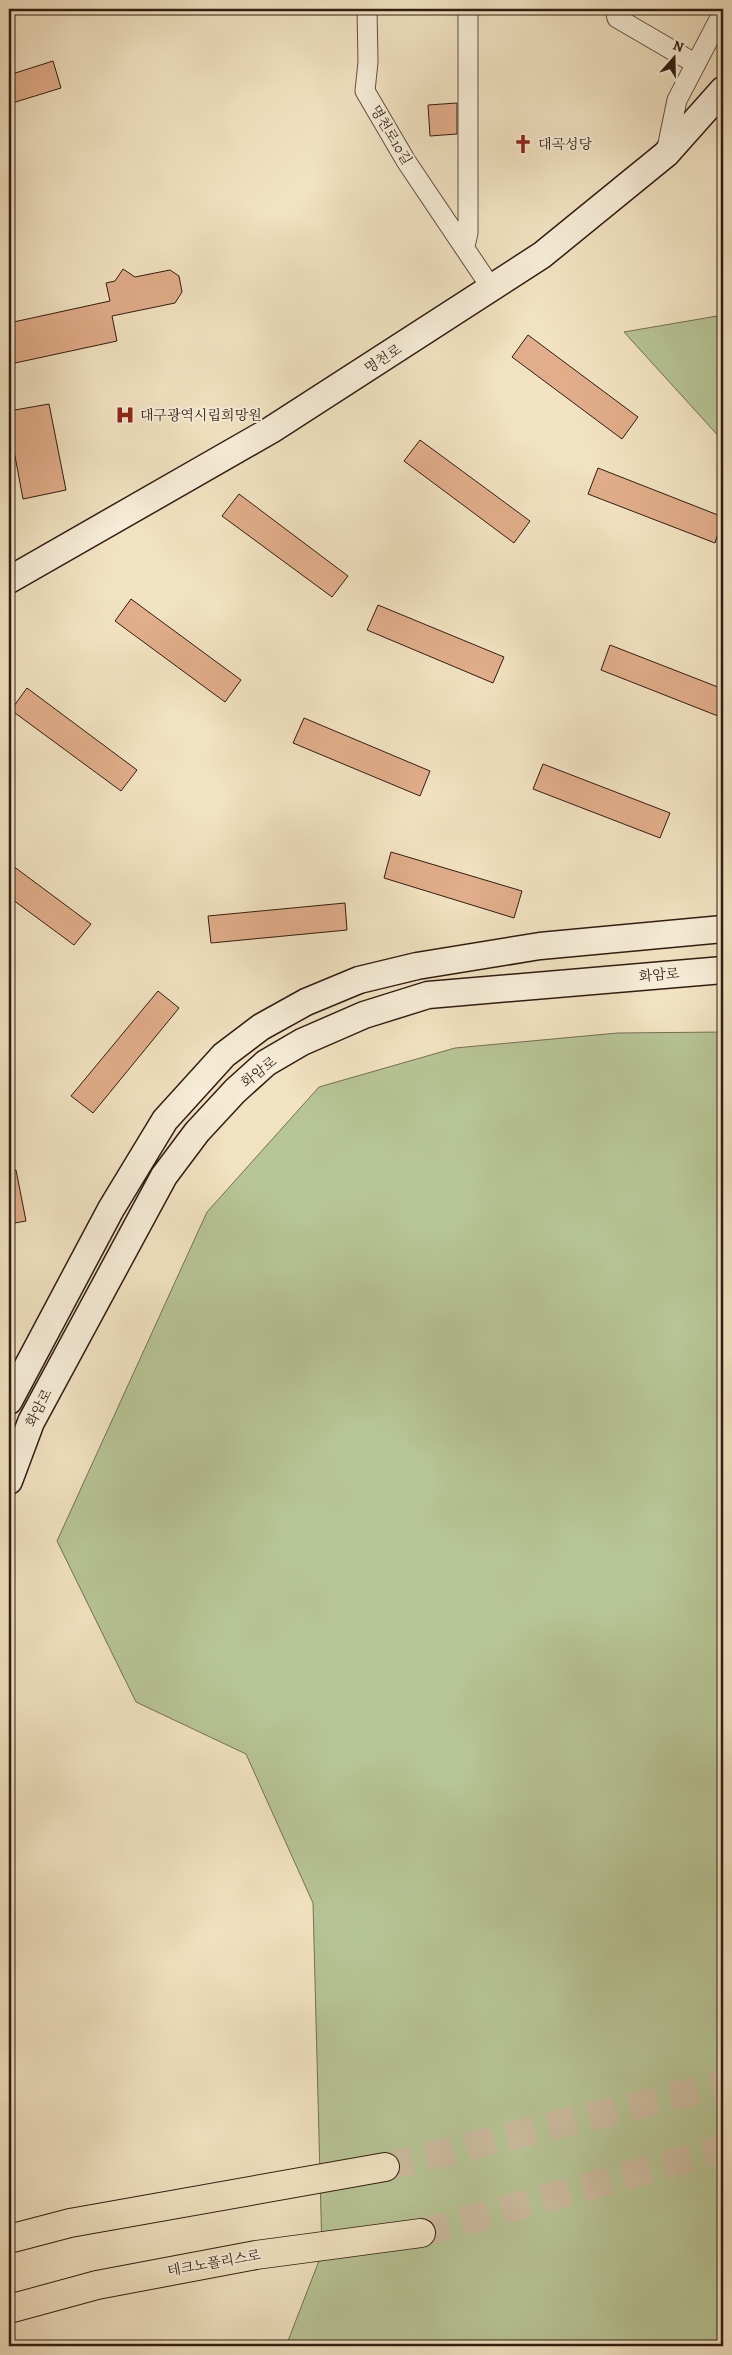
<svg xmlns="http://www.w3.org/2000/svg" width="732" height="2355" font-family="Alegreya,'Noto Serif KR',serif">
<rect width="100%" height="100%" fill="#f1e2c1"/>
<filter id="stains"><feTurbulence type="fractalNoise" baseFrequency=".004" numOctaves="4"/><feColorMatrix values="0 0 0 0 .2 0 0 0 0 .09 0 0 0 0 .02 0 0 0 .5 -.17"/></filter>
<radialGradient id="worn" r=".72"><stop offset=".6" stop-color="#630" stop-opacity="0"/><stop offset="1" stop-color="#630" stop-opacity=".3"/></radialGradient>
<path fill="#b7c495" stroke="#747054" d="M723,315v126l-99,-109z
M723,1032v1314h-437l36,-93 -9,-350 -67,-149 -110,-52 -79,-161 150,-329 112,-125 136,-39 163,-15z"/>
<path fill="#e1ad8a" stroke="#311c13" d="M53,61l8,27 -52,16v-29z
M457,103v31l-27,2 -2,-31z
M123,269l12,8 35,-7 9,6 3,16 -7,11 -63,13 5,25 -102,22 -6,-27v-13l101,-22 -4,-18 9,-2z
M528,335l110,82 -16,22 -110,-82z
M49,404l17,86 -43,9 -14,-75v-13z
M420,440l110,81 -16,22 -110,-82z
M598,468l125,49 -8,26 -127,-49z
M239,494l109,82 -16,21 -110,-81z
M131,599l110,81 -16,22 -110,-81z
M378,605l126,52 -11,26 -126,-53z
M610,645l113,44v29l-122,-48z
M27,688l110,82 -16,21 -110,-81z
M304,718l126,53 -10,25 -127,-53z
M543,764l127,49 -10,25 -127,-49z
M391,852l131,39 -8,27 -130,-40z
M9,863l82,61 -17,21 -65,-48z
M345,903l2,27 -136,13 -3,-27z
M158,991l21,17 -86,105 -22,-17z
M16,1170l10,51 -17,3v-53z"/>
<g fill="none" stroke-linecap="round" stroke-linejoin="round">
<path stroke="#cbba9e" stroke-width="28" stroke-dasharray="28 14" stroke-linecap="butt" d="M385,2167l338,-83
M421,2233l302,-84"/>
<g stroke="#614e3e" stroke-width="21">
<path id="street" d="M367,9l1,53 -3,29 41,70 86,128
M615,9l2,9 79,46
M666,153l11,-53 46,-88
M465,246l3,-13v-224"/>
</g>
<g stroke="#311c13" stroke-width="29">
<path id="secondary" d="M9,580l262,-150 271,-175 124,-101 57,-64
M9,1401l102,-192 54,-89 59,-65 37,-28 45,-25 53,-22 58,-14 123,-20 183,-17
M9,1481l22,-59 133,-246 33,-44 38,-41 31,-28 36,-21 62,-27 64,-20 295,-25"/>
</g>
<g stroke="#311c13" stroke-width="30">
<path id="highway" d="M9,2239l61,-16 315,-56
M9,2309l88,-24 159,-30 165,-22"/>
</g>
<use href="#street" stroke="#f6ecd7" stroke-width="19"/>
<use href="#secondary" stroke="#f6ecd7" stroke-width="26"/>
<use href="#highway" stroke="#f1e2c1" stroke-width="28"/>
</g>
<defs>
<g id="church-bare" transform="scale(1.5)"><path d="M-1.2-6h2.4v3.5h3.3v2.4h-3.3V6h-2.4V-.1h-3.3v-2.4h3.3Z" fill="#8f2418" stroke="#f6ecd7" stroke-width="2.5" paint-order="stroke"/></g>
<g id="hospital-bare" transform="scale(1.5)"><path d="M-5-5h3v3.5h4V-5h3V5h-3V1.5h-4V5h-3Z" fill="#8f2418" stroke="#f6ecd7" stroke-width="2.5" paint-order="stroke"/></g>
</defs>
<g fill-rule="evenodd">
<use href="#church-bare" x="523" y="144"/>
<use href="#hospital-bare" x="125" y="415"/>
</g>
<g text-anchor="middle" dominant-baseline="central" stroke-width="4" stroke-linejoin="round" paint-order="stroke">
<g font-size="14" fill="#311c13" stroke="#f6ecd7">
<text transform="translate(391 135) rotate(59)">명천로10길</text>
<text transform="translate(383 359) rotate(-33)">명천로</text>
<text transform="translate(659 975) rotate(-5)">화암로</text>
<text transform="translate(259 1072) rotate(-38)">화암로</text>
<text transform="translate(39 1408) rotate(-63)">화암로</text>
<text transform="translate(214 2263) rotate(-10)">테크노폴리스로</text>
</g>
<g font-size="14" fill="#311c13" stroke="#f6ecd7" text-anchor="start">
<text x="538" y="144">대곡성당</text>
<text x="140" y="415">대구광역시립희망원</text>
</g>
</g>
<rect width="732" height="2355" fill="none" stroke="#f1e2c1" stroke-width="30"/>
<rect x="10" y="10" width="712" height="2335" fill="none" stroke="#311c13" stroke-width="2.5"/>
<rect x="15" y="15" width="702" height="2325" fill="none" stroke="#311c13"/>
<g transform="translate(674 58) rotate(20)" stroke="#f6ecd7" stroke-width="4" paint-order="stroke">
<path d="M0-4L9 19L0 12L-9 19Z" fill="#311c13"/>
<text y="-8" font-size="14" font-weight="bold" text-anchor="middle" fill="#311c13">N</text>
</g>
<rect width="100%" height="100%" filter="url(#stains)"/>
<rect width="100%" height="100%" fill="url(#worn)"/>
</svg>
